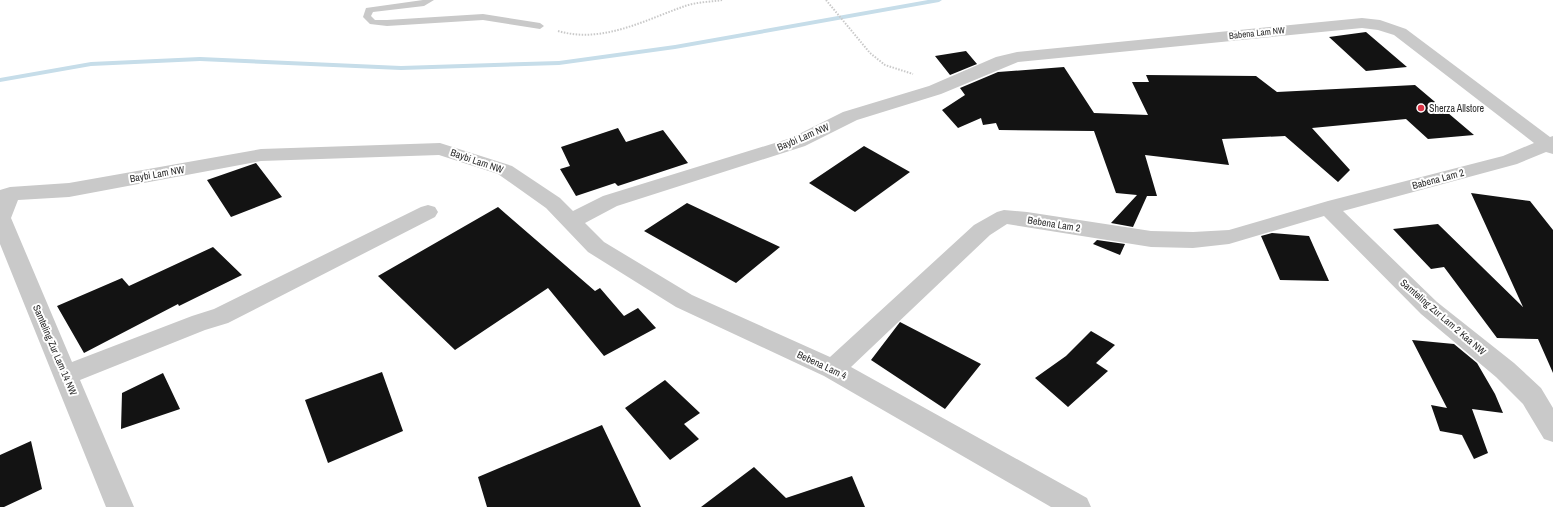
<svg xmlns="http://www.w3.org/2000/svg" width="1553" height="507" font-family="'Archivo Narrow',sans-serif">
<rect width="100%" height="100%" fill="#fff"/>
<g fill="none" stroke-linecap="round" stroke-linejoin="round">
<path fill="#c6dde9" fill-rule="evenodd" d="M928,0h14l-3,2 -264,47 -116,16 -158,5 -201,-9 -109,5 -91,16v-4l91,-16 109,-5 201,9 158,-5 116,-16z"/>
</g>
<path fill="#131313" d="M1366,32l41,35 -41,4 -37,-34z
M966,51l11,13 -27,11 -15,-19z
M1064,67l30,46 54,2 -16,-33h17l-3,-7 110,1 21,16 138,-7 59,50 -46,4 -22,-20 -94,9 38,42 -12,12 -53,-46 -63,3 7,26 -84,-10 12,41h-10l-14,31 -22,-4 26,-28 -21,-2 -22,-62 -95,-1 -3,-7 -13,2 -2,-7 -23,10 -16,-18 23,-15 -5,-7 38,-16z
M618,128l8,14 37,-12 25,33 -70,23 -3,-3 -39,13 -16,-27 10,-3 -9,-19z
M864,146l46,26 -55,40 -46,-29z
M256,163l26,34 -51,20 -24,-37z
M1471,193l59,8 23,29v143l-15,-34 -41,-1 -53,-71 -13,2 -38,-40 45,-5 85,83z
M687,203l93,44 -44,36 -92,-52z
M498,207l97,84 5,-3 24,28 14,-8 18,20 -52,28 -56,-68 -93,62 -77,-74z
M1272,233l37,3 20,45 -49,-1 -19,-44z
M1097,240l28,4 -5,11 -27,-11z
M213,247l29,28 -63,31 -1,-2 -94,49 -27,-47 65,-28 7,8z
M900,322l81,42 -36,45 -74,-49z
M1091,331l24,14 -19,18 12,8 -40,36 -33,-29 31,-22z
M1412,340l42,4 23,19 18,31 8,19 -31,-4 16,44 -14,6 -12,-24 -22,-4 -9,-26 16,3z
M382,372l21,59 -75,32 -23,-63z
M163,373l17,36 -59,20 1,-36z
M665,380l35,33 -16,11 15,15 -29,21 -45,-52z
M602,425l39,82h-154l-9,-30z
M31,441l11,48 -38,18h-4v-52z
M754,467l32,31 66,-22 13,31h-164z"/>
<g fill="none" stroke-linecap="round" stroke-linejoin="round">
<path stroke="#c9c9c9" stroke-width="2" stroke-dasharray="1.5 1.5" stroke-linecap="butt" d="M826,0l44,53 15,12 28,9
M558,31c44,13 87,-11 127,-25 11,-4 25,-4 37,-6"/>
<path fill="#c9c9c9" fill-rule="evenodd" d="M423,0h11l-10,6 -51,6 -2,4 4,4h12l96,-6 57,9 4,3 -4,3 -57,-9 -96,6 -17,-2 -7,-7 3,-9z"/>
<path fill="#c9c9c9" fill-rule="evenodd" d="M1362,18l18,2 26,9 144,108 3,-1v18l-7,-2 -29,12 -174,47 94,91 77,61 27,25 12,20v34l-9,-3 -21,-35 -27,-27 -75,-63 -97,-98 -95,28 -36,4 -42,-1 -144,-23 -17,11 -139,132 236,131 4,9h-40l-227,-131 -148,-69 -88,-55 -42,-44 -48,-34 -59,-19 -178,6 -192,36 -51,3 -7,18 61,144 120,-46 22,-7 207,-102 7,-2 7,2 3,5 -3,5 -207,106 -23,7 -125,50 54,127h-28l-106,-263v-54l10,-3 59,-4 192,-34 179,-6 72,23 48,32 13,13 30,-15 188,-58 52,-26 86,-26 67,-29 21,-5zM1362,28l16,2 16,5 140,108 -31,13 -175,45 -99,29 -36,2 -42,-1 -124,-19 -23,-2 -7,2 -23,13 -144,132 -138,-62 -88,-53 -19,-19 32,-17 188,-60 52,-26 84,-26 77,-32z"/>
</g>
<circle fill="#dc3547" stroke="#fff" stroke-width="1.5" cx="1421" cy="108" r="4"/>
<g text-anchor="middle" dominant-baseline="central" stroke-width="4" stroke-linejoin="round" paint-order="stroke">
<g font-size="9" fill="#2c2c2c" stroke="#fff">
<text transform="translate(1257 33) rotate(-6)">Babena Lam NW</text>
</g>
<g font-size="10" fill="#2c2c2c" stroke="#fff" text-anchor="start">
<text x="1429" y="108">Sherza Allstore</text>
</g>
<g font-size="10" fill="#2c2c2c" stroke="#fff">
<text transform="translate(803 137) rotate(-23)">Baybi Lam NW</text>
<text transform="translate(477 161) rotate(19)">Baybi Lam NW</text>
<text transform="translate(157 174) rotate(-10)">Baybi Lam NW</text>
<text transform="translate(1438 179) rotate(-15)">Babena Lam 2</text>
<text transform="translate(1054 224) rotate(9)">Bebena Lam 2</text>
<text transform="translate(1443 317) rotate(41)">Samteling Zur Lam 2 Kaa NW</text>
<text transform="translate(55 350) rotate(67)">Samteling Zur Lam 14 NW</text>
<text transform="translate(822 365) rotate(25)">Bebena Lam 4</text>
</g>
</g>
</svg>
